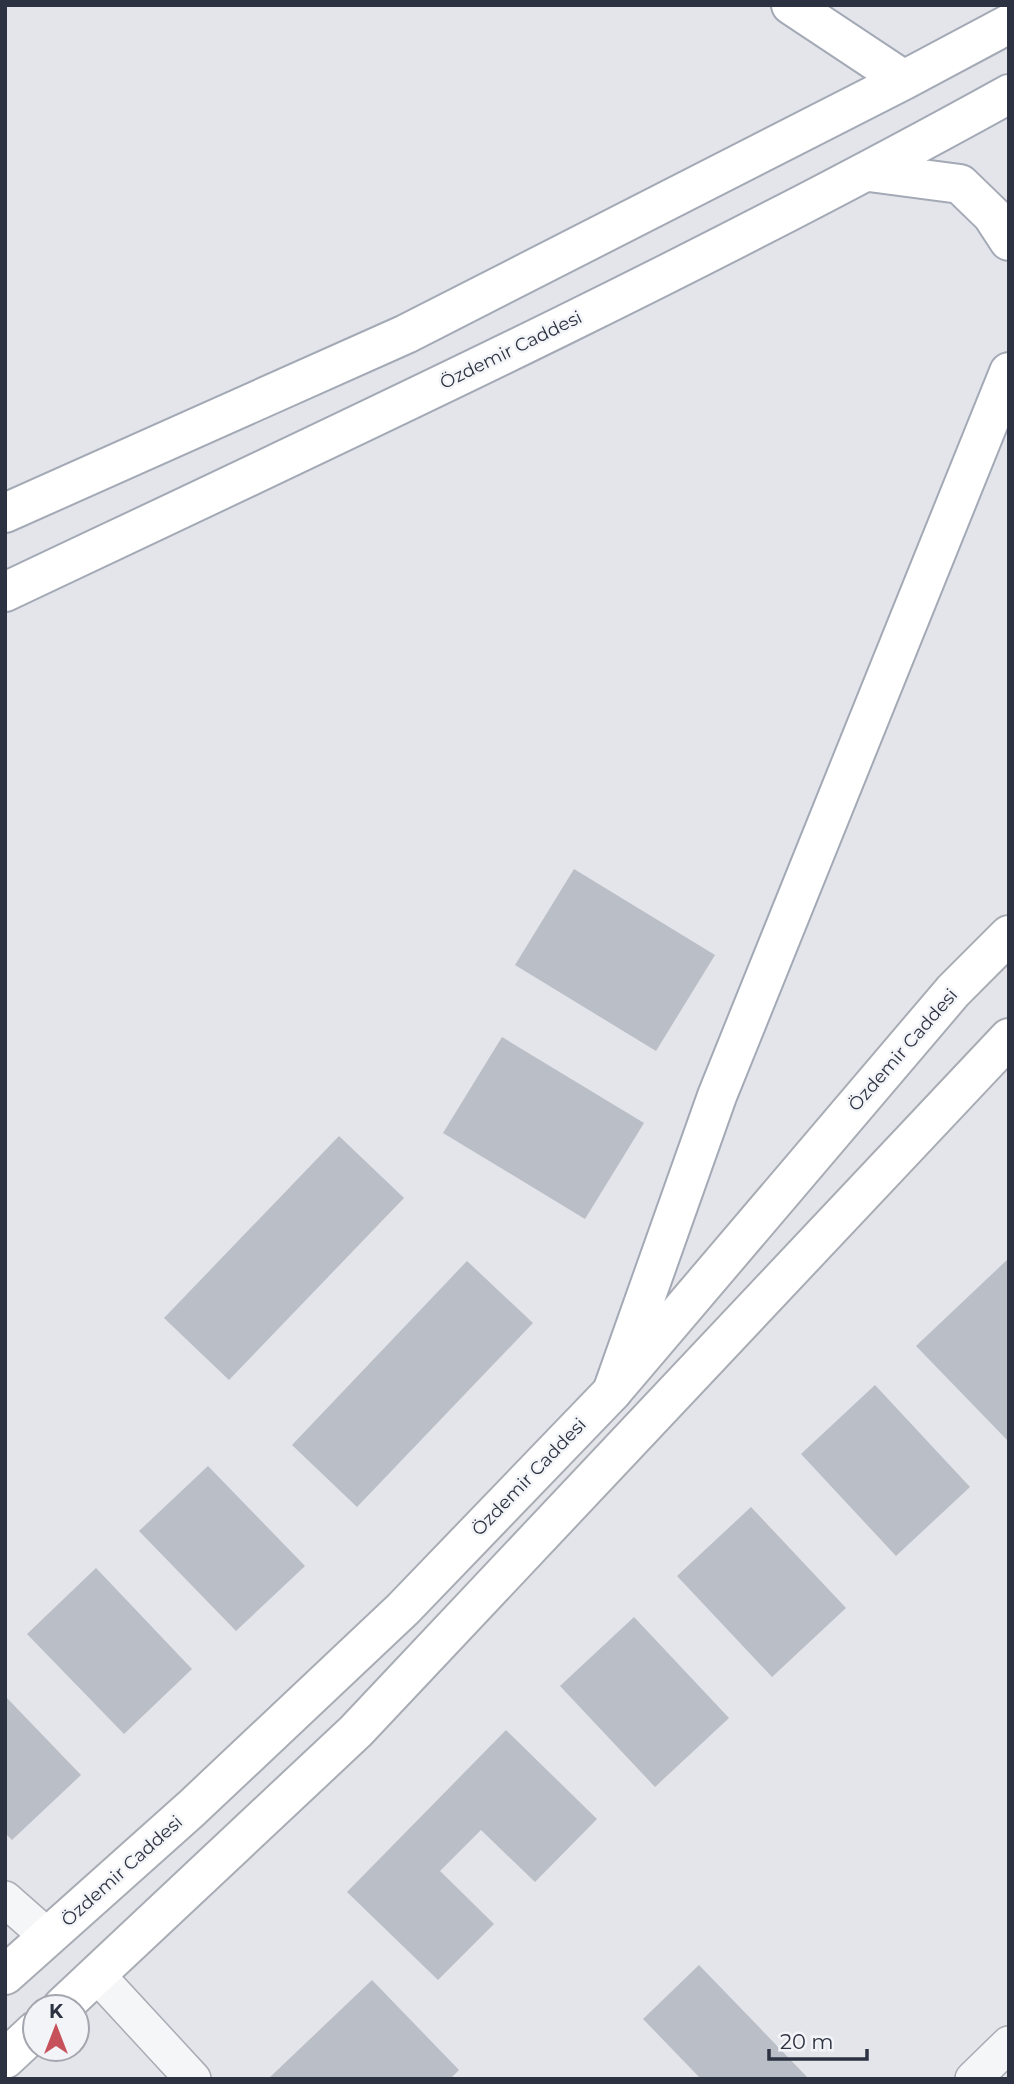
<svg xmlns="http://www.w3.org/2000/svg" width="1014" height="2084" font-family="Montserrat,sans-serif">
<rect width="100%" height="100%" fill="#e3e5ea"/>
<path fill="#babec7" d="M574,869l141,86 -59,96 -141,-86z
M502,1037l142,86 -59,96 -142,-86z
M339,1136l65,62 -175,182 -65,-62z
M1009,1258v184l-93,-96z
M467,1261l66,62 -176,184 -65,-62z
M875,1385l95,102 -74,69 -95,-102z
M208,1466l97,100 -69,65 -97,-100z
M751,1507l95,101 -74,69 -95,-101z
M96,1568l96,101 -68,65 -97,-100z
M634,1617l95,101 -74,69 -95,-101z
M5,1696l76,79 -69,65 -7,-7z
M506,1730l91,89 -62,63 -54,-52 -41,41 54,53 -56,56 -91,-88z
M699,1965l110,114h-108l-58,-60z
M372,1980l87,90 -9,9h-182z"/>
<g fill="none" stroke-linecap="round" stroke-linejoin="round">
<g stroke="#a8acb4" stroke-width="38">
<path id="minor" d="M5,1899l43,38
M97,1975l96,104
M973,2079l36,-35"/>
</g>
<g stroke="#a8acb4" stroke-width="42">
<path id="secondary" d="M5,1975l187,-167 211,-199 209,-217 341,-401 56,-56
M62,2007l294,-276 653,-693
M5,2059l30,-28"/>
</g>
<g stroke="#a3a9b5" stroke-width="42">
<path id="primary" d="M791,5l113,75
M869,172l91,12 32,31 17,26
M5,513l401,-179 498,-254 105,-56
M5,592c338,-160 677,-317 1004,-498
M612,1392l105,-296 292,-724"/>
</g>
<use href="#minor" stroke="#f5f6f8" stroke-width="35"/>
<use href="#secondary" stroke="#fff" stroke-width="38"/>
<use href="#primary" stroke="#fff" stroke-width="38"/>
</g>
<g text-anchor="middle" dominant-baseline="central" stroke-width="5" stroke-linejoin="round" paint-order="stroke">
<g font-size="18" fill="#2c3241" stroke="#f2f4f7">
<text transform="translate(511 350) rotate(-26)">Özdemir Caddesi</text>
<text transform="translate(903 1050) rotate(-49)">Özdemir Caddesi</text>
<text transform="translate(529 1477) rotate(-46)">Özdemir Caddesi</text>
<text transform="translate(122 1871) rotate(-42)">Özdemir Caddesi</text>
</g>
</g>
<rect width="1014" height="2084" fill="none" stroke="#2c3241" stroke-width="14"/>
<g transform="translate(56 2028)"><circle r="33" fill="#f2f4f7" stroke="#a3a6ae" stroke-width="2"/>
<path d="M0-5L12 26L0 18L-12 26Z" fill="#c6515b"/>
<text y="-10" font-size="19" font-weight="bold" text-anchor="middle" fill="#2c3241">K</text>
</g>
<path d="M769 2049v10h98v-10" fill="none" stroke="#2c3241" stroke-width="3.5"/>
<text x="780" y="2049" font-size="21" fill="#2c3241" stroke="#f2f4f7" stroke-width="5" paint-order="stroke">20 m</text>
</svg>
